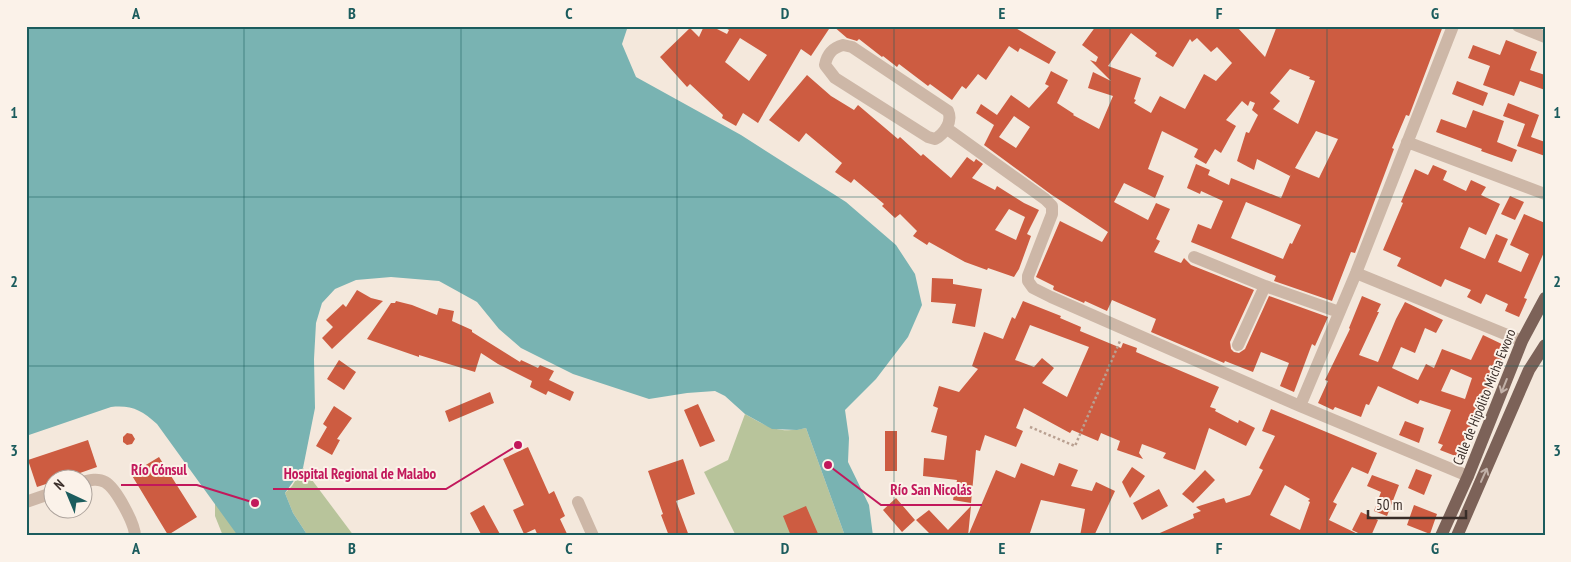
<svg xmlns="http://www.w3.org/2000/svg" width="1571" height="562" font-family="'PT Sans Narrow',sans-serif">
<rect width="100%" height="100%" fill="#f4e8dc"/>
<path fill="#b8c49b" d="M745,414c23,13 33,20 61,14l39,108h-109l-32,-64 24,-12z
M303,468l51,68h-46l-15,-23 -8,-20 7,-7z
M215,503l27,33h-19l-8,-20z"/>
<path fill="#79b3b2" d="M26,26h602l-6,18 14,33 105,58 105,67 50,43 19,29 7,31 -14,32 -32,42 -31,31 4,28 -1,24 21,43 4,31h-28l-39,-108 -9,2 -25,-1 -27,-15 -20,-18 -10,-5 -28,2 -38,6 -76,-25 -52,-26 -22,-19 -22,-27 -38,-21 -48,-4 -35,3 -21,9 -13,14 -6,20 -2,36 1,49 -12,60 -18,25 8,20 15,23h-70l-81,-112c-16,-14 -25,-19 -46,-17l-85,29z"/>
<path fill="#cd5c41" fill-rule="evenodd" d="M704,26h7l16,8 2,-4 -7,-4h109l-20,30 -10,-7 -43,74 -15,-10 -7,13 -14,-8 1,-3 -33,-31 -3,3 -27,-30 30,-29 9,9zM740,38l27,17 -18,26 -24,-19z
M833,26h179l44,26 -7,12 -29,-16 -2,4 -9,-6 -23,34 -8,-6 -12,15 -4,-3 -10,14 -22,-16 -2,2 -29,-22 -2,3 -14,-11 -1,1 -23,-18 -2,2 -10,-3z
M1096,26h140l29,31 12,-31h166l-34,90 -3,-1 -14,33 2,1 -39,104 -4,-1 -19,49 -58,-20 2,-5 -85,-34 7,-18 13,5 12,-28 -22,-10 -1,3 -13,-6 9,-24 14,6 -2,5 21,10 2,-7 50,20 1,-2 9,-22 -1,2 -33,-17 -3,11 -17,-9 9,-29 3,1 9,-18 -6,-5 3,-7 -5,-2 -2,5 -6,-5 -16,19 10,6 -15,27 -6,-4 -9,15 -12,-7 4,-8 -36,-18 -14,38 16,7 -9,22 -31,-15 -10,19 34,18 8,-17 14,6 -14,30 4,2 -6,11 27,11 3,-5 7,7 63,25 -24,52 1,7 3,3 5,1 6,-4 24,-53 59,21 -13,29 -3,-2 -18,48 -14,-6 9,-23 -28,-11 -8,20 -28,-11 -1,2 -73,-31 5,-13 -44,-19 -5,11 -22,-10 -1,2 -30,-13 -1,-1 1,-3 -18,-9 24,-56 42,21 6,-10 -56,-37 -68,-50 10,-20 -18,-12 5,-9 16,11 14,-20 18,13 20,-22 -4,-2 6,-13 17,9 -11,23 17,11 -1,1 26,14 14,-33 -25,-8 5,-16 18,9 -21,-21 6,2 2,-5 -16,-12zM1131,33l26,20 -2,3 18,11 17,-28 2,3 5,-4 14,14 6,-5 15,16 -16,18 -12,-7 -19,35 -25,-13 -9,17 -17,-10 2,-3 -2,-1 7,-21 -33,-12zM1290,69l20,8 -1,2 6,2 -17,43 -25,-15 7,-8 -10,-8zM1014,116l16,11 -14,21 -17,-11zM1316,131l22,8 -19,39 -24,-10zM1246,202l55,23 -9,19 -2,-1 -7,16 -52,-21z
M1506,40l31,12 -7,18 15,5v15l-25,-9 -6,15 -31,-11 7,-19 -22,-8 5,-13 27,10z
M807,75l24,21 23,14 4,-5 40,34 2,-2 21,19 2,-2 28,24 16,-21 7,5 2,-3 7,5 -11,14 23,12 2,-4 27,17 15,7 -12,24 4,2 -12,33 -5,8 -26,-9 -1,2 -22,-8 -36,-20 -2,3 -14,-9 4,-5 -17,-17 -5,4 -13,-12 2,-2 -30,-25 -3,4 -16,-11 7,-9 -36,-30 -7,9 -30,-22zM1009,209l16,8 -9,23 -21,-10z
M1457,81l31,12 -5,13 -31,-12z
M1508,103l31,12 -8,22 14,5v14l-28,-10 8,-22 -22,-8z
M1473,110l31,11 -7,21 20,8 -5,12 -31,-11 1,-2 -46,-17 5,-13 25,9z
M1433,165l14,6 -4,9 23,11 5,-11 15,7 -5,8 19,9 -14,31 -17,-8 -9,21 25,11 11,-25 12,5 -10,23 23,10 8,-18 -19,-9 14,-31 21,9v27l-21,48 3,1 -8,18 -14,-6 3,-7 -22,-10 -5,10 -14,-7 4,-7 -26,-11 -4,8 -44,-21 4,-8 -18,-8 20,-47 -2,-1 14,-33 13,6z
M1510,196l14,6 -9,18 -14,-6z
M932,278l21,1v5l29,5 -7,38 -23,-4 4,-19 -25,-2z
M357,290l14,8 12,3 -51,48 -10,-11 11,-11 -7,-7 17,-16 3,3z
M1362,296l19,8 -4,8h2l-20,43 19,7 18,-43 9,-17 38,18 -7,13 -11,-5 -10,25 -14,-6 -9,21 26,12 8,-16 8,4 8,-19 29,11 12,-25 25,12 -12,24 -9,24 -3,-1 -26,63 -18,-7 3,-5 -5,-2 13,-33 -31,-10 -2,4 -40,-18 -9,19 -3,-1 -5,13 -26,-10 -2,3 -15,-7 10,-22 -3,-1 25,-51 -1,-1zM1451,369l21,9 -7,21 -24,-8z
M396,301l16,4 25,10 2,-7 15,3 -2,10 20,9v2l48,30 1,-2 17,8 2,-3 14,6 -5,9 25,12 -4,9 -22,-10 -2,4 -16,-8 2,-6 -34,-17 -17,-11 -6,19 -56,-17v2l-52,-18 24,-36h4z
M1023,301l38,15 -1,2 21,9 -1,4 41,17 2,-5 14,5 -1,4 83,35 -9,20 6,2 -1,2 23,12 1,-3 16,8 -9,18 -37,-18 -14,42 -32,-12 3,-5 -24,-9 -3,9 4,6 -26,-9 3,-9 -19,-8 -3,8 -26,-11 -2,3 -46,-25 -8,20 7,3 -7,16 -31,-12 -5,16 -4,-1 -5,53 -18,-3 4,-20 -34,-4 1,-18 20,2 3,-24 -16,-4 7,-24 -5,-2 6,-20 20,6 19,-23 -6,-3 12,-34 19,7 9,-22 3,2zM1030,325l59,22 -22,50 -25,-14 12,-15 -12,-10 -8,9 -19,-7z
M339,360l17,12 -12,18 -17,-11z
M490,392l4,11 -45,19 -4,-11z
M698,404l17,37 -15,6 -16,-37z
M334,406l18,12 -15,21 3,1 -8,15 -16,-9 11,-19 -4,-3z
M1271,409l106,44 -9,21 -16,-7 -19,35 4,2 -8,16 33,16h-209l41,-18 -1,-4 8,-3 -5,-4 28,-9 2,5 24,-8 13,-25 -4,-2 16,-32 -13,-5zM1285,485l25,14 -2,2 2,1 -10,28 -30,-15z
M1405,421l19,7 -5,15 -20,-8z
M885,431h12v40h-12z
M127,433l5,1 3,5 -3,5 -5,1 -4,-3v-5z
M88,440l9,27 -37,13h-8v2l-15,5 -9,-27z
M528,447l21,47 5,-3 11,25 -5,3 8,17h-30l-3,-7 -11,5 -11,-24 11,-5 -21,-46z
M159,457l38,60 -29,18 -37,-61z
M683,459l12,35 -19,7 13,35h-20l-8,-21 2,-1 -15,-43z
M1021,463l33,13 5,-13 19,7 -7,16 21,5 4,-9 19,9 -21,45h-14l5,-27 -44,-9 -12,36h-20l-9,-3 -1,3h-31l28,-66 19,8z
M1132,467l13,9 -15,22 -8,-16z
M1416,469l16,6 -8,20 -16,-7z
M1205,470l10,10 -22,23 -11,-9z
M1372,475l27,10 -12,31 -13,-5 7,-19 -14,-6z
M1159,489l9,17 -26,14 -9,-17z
M896,498l19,22 -13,12 -19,-22z
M484,505l17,31h-19l-12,-23z
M1414,505l23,9 -7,20 -23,-9z
M806,506l13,30h-28l-8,-20z
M971,506l-3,30h-36l-16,-16 13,-10 19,20z
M1361,512l17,8 -7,16h-7l-12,-6z"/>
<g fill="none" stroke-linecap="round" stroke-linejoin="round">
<path stroke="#b9a091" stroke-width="2.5" stroke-dasharray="2.5 2.5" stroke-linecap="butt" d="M1030,427l45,19 45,-105
M72,536l3,-2"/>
<path stroke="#cdb7a7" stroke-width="12" d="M1518,26l27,11
M843,45l9,2 96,64c5,11 -4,23 -13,28l-7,-2 -93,-59 -10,-13c2,-11 7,-17 18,-20z
M946,128l99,71 7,7v8l-24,62v5l5,7 18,9 249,109 168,70
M1407,142l138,52
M1194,257l71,29 74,26
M1356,273l166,68
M1238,345l27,-59
M1300,406l56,-133 97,-247
M82,482c8,-2 16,-4 23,0 11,6 30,42 30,54
M26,502l26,-9
M578,502l15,34"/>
<path stroke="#7c6258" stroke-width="12" d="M1441,536l27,-60 54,-135 23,-43
M1457,536l72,-166 16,-25"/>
</g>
<defs><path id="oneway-shaft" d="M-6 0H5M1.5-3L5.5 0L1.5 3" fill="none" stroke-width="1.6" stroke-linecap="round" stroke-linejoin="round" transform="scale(1.25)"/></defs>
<g stroke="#c2b1a8">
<use href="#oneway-shaft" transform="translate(1504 386) rotate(112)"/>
<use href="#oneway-shaft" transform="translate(1484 475) rotate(-66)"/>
</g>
<path fill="none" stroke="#1b5c5d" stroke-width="1" stroke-opacity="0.55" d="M244,26v510M461,26v510M677,26v510M894,26v510M1110,26v510M1327,26v510M26,197h1519M26,366h1519"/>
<g text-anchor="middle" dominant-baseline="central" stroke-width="4" stroke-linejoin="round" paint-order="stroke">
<g font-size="14" fill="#392d28" stroke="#fbf2e9">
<text transform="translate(1484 397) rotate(-68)">Calle de Hipólito Micha Eworo</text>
</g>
</g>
<path fill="none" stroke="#c2185b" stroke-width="2" d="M255 503L197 485H121M518 445L446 489H273M828 465L881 505H982"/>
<g fill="#c2185b" stroke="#fbf2e9" stroke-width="2">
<circle cx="255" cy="503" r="5"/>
<circle cx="518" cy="445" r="5"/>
<circle cx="828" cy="465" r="5"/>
</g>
<g font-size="15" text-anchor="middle" font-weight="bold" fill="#c2185b" stroke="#fbf2e9" stroke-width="4" stroke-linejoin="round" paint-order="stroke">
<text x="159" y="475">Río Cónsul</text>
<text x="360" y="479">Hospital Regional de Malabo</text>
<text x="931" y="495">Río San Nicolás</text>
</g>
<rect width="1571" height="562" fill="none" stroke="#fbf2e9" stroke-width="55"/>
<g transform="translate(68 494) rotate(316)"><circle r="24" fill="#fbf2e9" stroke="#ada39c"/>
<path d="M0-4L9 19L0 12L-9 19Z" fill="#1b5c5d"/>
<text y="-8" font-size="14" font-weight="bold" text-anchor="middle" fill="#392d28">N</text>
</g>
<path d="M1368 510v8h98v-8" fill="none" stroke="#392d28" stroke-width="2.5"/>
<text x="1376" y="510" font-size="15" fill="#392d28" stroke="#fbf2e9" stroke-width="4" paint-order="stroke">50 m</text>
<rect x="28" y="28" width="1516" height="506" fill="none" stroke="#1b5c5d" stroke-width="2"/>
<g font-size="16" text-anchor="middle" font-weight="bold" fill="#1b5c5d">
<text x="136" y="19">A</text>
<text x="352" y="19">B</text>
<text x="569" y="19">C</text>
<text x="785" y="19">D</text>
<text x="1002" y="19">E</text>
<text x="1219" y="19">F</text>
<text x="1435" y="19">G</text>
<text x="14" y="118">1</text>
<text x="1557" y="118">1</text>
<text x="14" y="287">2</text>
<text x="1557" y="287">2</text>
<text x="14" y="456">3</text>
<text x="1557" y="456">3</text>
<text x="136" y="554">A</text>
<text x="352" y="554">B</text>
<text x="569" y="554">C</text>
<text x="785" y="554">D</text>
<text x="1002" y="554">E</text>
<text x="1219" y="554">F</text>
<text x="1435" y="554">G</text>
</g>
</svg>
